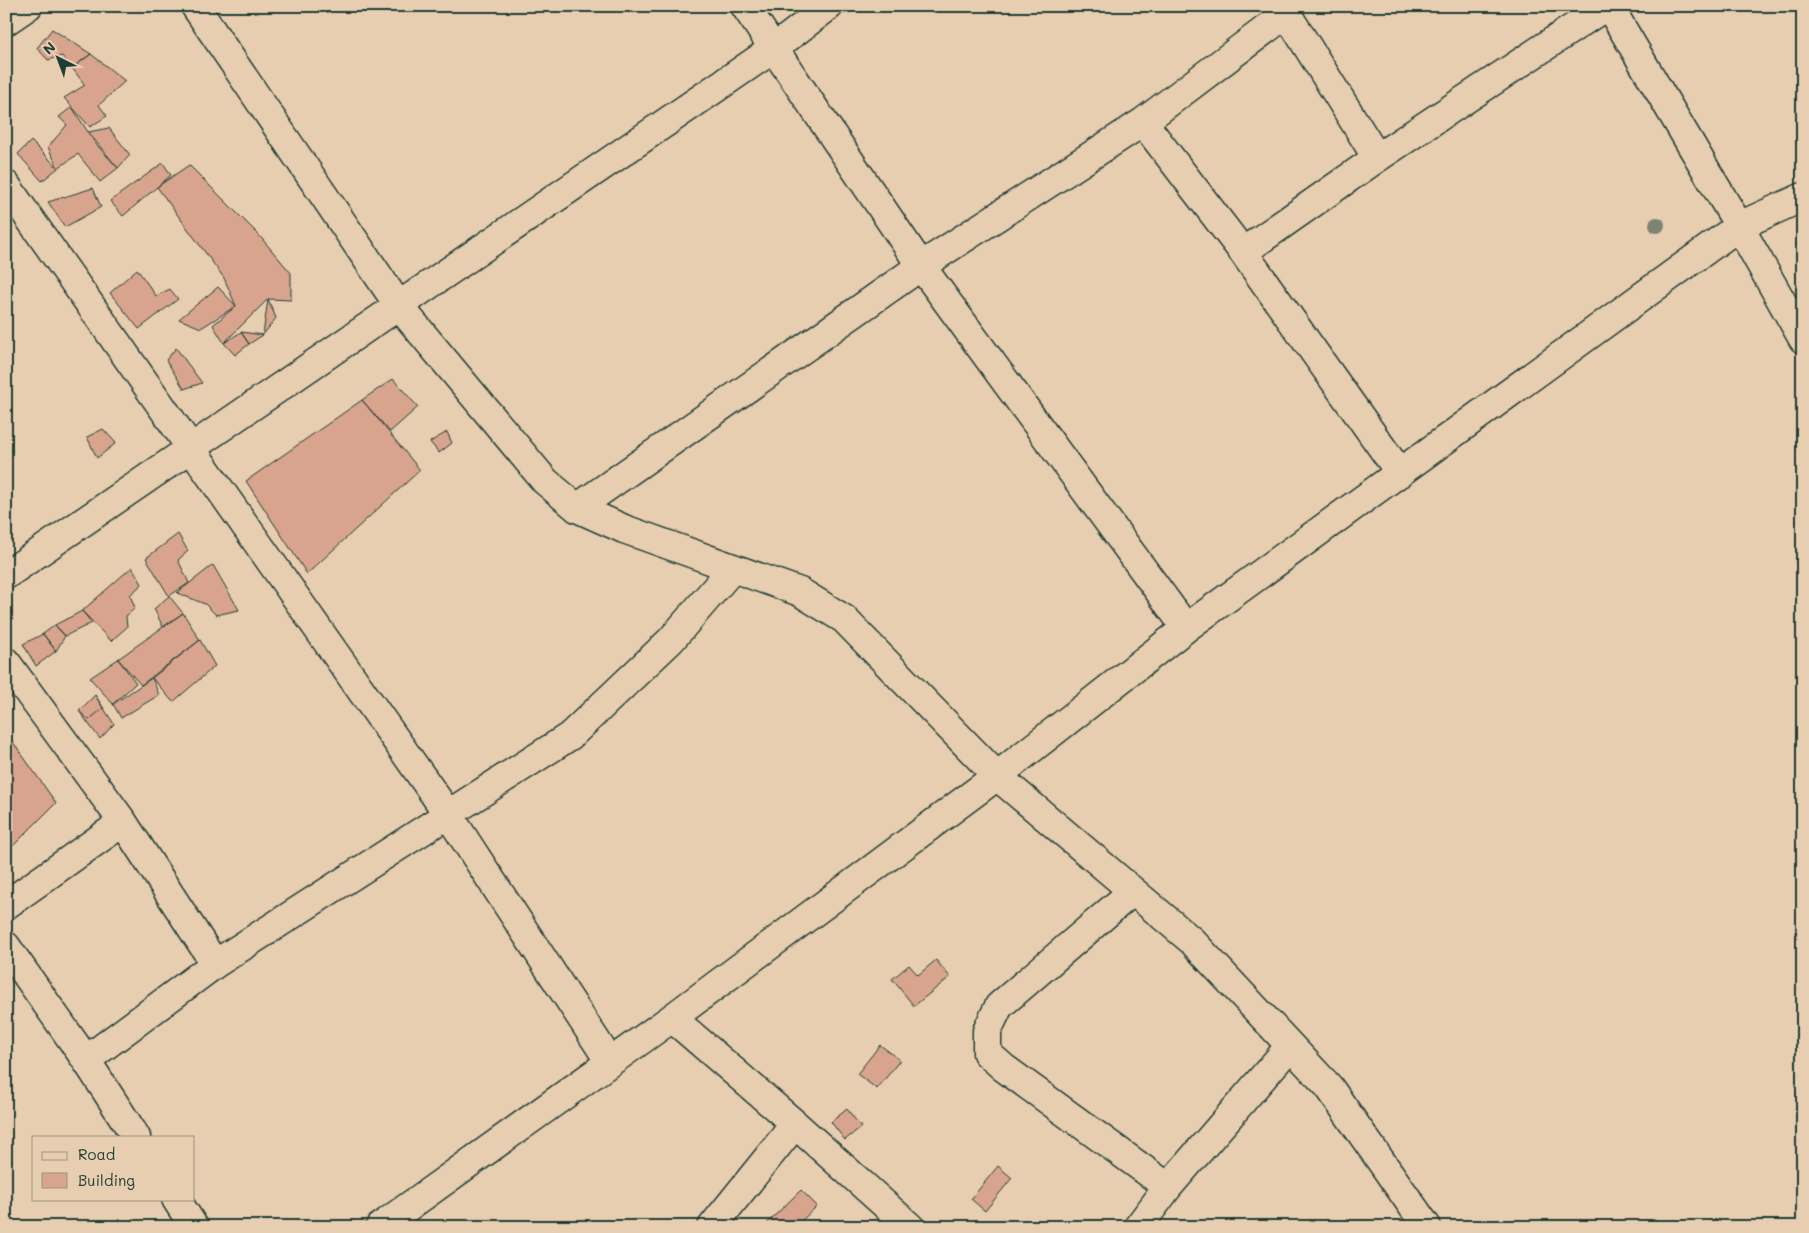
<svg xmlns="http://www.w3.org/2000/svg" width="1809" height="1233" font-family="Mali,sans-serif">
<rect width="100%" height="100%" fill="#e8ceb0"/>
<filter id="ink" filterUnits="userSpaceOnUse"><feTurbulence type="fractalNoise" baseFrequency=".02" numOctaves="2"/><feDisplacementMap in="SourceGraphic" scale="10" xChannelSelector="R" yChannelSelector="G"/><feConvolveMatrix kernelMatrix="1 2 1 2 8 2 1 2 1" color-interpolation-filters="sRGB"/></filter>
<g filter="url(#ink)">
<path fill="#d9a48d" stroke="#1f3d34" d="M52,29l39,25 -19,14 -10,-12 -14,4 -11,-12z
M91,54l34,27 -26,24 8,11 -17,11 -26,-29 21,-13 -13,-17z
M72,107l23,36 23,25 -18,14 -22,-28 -20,14 -10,-21 19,-22 -8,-8z
M109,128l21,27 -12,13 -30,-36z
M31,141l27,27 -16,13 -24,-27z
M163,163l8,12 -48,41 -13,-15z
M189,165l68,68 34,40v27l-23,-1 -44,44 -11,-18 23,-19 -12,-28 -67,-91z
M93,188l8,19 -36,20 -17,-25z
M137,269l19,27 14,-7 8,10 -39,30 -29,-36z
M218,287l18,19 -35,22 -22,-9z
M268,299l8,19 -13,17z
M241,332l8,12 -14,11 -11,-12z
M241,332l22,3 -14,9z
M176,348l26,35 -18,6 -18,-29z
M393,379l25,28 -28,25 -28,-32z
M362,400l58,70 -113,104 -61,-93z
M103,429l13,14 -19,15 -10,-21z
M447,432l5,11 -13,10 -9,-11z
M178,534l10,17 -10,9 11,23 -20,13 -23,-38z
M213,565l26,45 -23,5 -11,-11 -28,-11z
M132,567l10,17 -12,11 5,13 -9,8 1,11 -16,14 -29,-30z
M169,596l14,17 -20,14 -9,-18z
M82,611l10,12 -27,13 -10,-11z
M183,613l17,27 -59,45 -23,-26z
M55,625l10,11 -9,15 -13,-17z
M43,634l13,17 -20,15 -13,-22z
M200,640l15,26 -42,36 -21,-24z
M118,659l18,24 -23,21 -23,-26z
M152,678l7,17 -38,23 -8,-14z
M95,695l8,13 -14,12 -10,-9z
M95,695l19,29 -14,15 -21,-28z
M6,732l50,71 -50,50z
M936,960l14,17 -36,29 -22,-27 17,-14 9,10z
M880,1045l20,15 -23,29 -20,-15z
M847,1109l14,18 -16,13 -14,-18z
M998,1166l14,12 -27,33 -14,-12z
M801,1190l16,16 -22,21h-26l-3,-3z
M1005,1220l10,7h-15z"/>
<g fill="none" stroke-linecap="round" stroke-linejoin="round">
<g stroke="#1f3d34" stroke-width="31">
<path id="street" d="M195,6l204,300 146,175 32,27 47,21 176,63 44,27 153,157 195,165 137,146 98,140
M745,6l176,260 265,362
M1282,6l95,152
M1609,6l130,220 64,113
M6,21l22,-15
M1143,122l100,130 157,221
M6,185l442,629 162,248
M1243,252l134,-94 229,-152
M577,508l344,-242 222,-144 143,-108
M6,575l767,-526 56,-43
M6,662l117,160 92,142
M1133,891l-134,115 -12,25v22l17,15 164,119
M6,905l117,-83
M6,946l80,114 50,77
M672,1018l123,106 115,103
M86,1060l129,-96 355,-228 101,-96 62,-72
M176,1199l18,28
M380,1227l292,-209 325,-242 189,-148 553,-402 64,-29
M712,1227l83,-103
M1138,1227l30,-40 122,-141"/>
</g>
<use href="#street" stroke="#e8ceb0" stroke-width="28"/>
</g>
<circle fill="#7d8370" cx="1657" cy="225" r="8"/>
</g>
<rect width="1809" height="1233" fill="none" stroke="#e8ceb0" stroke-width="25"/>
<rect x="12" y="12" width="1784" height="1208" fill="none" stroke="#1f3d34" stroke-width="2" filter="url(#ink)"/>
<rect x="32" y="1136" width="162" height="65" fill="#e8ceb0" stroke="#98947e"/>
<rect x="42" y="1152" width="25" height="8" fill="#e8ceb0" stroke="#98947e"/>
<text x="78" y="1160" font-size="15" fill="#1f3d34">Road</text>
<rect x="42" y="1173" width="25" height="15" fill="#d9a48d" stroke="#98947e"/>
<text x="78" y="1186" font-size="15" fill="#1f3d34">Building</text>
<g transform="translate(58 58) rotate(318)" stroke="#e8ceb0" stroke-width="4" paint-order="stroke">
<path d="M0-4L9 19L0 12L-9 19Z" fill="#1f3d34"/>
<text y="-8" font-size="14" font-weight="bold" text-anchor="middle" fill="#1f3d34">N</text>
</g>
</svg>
